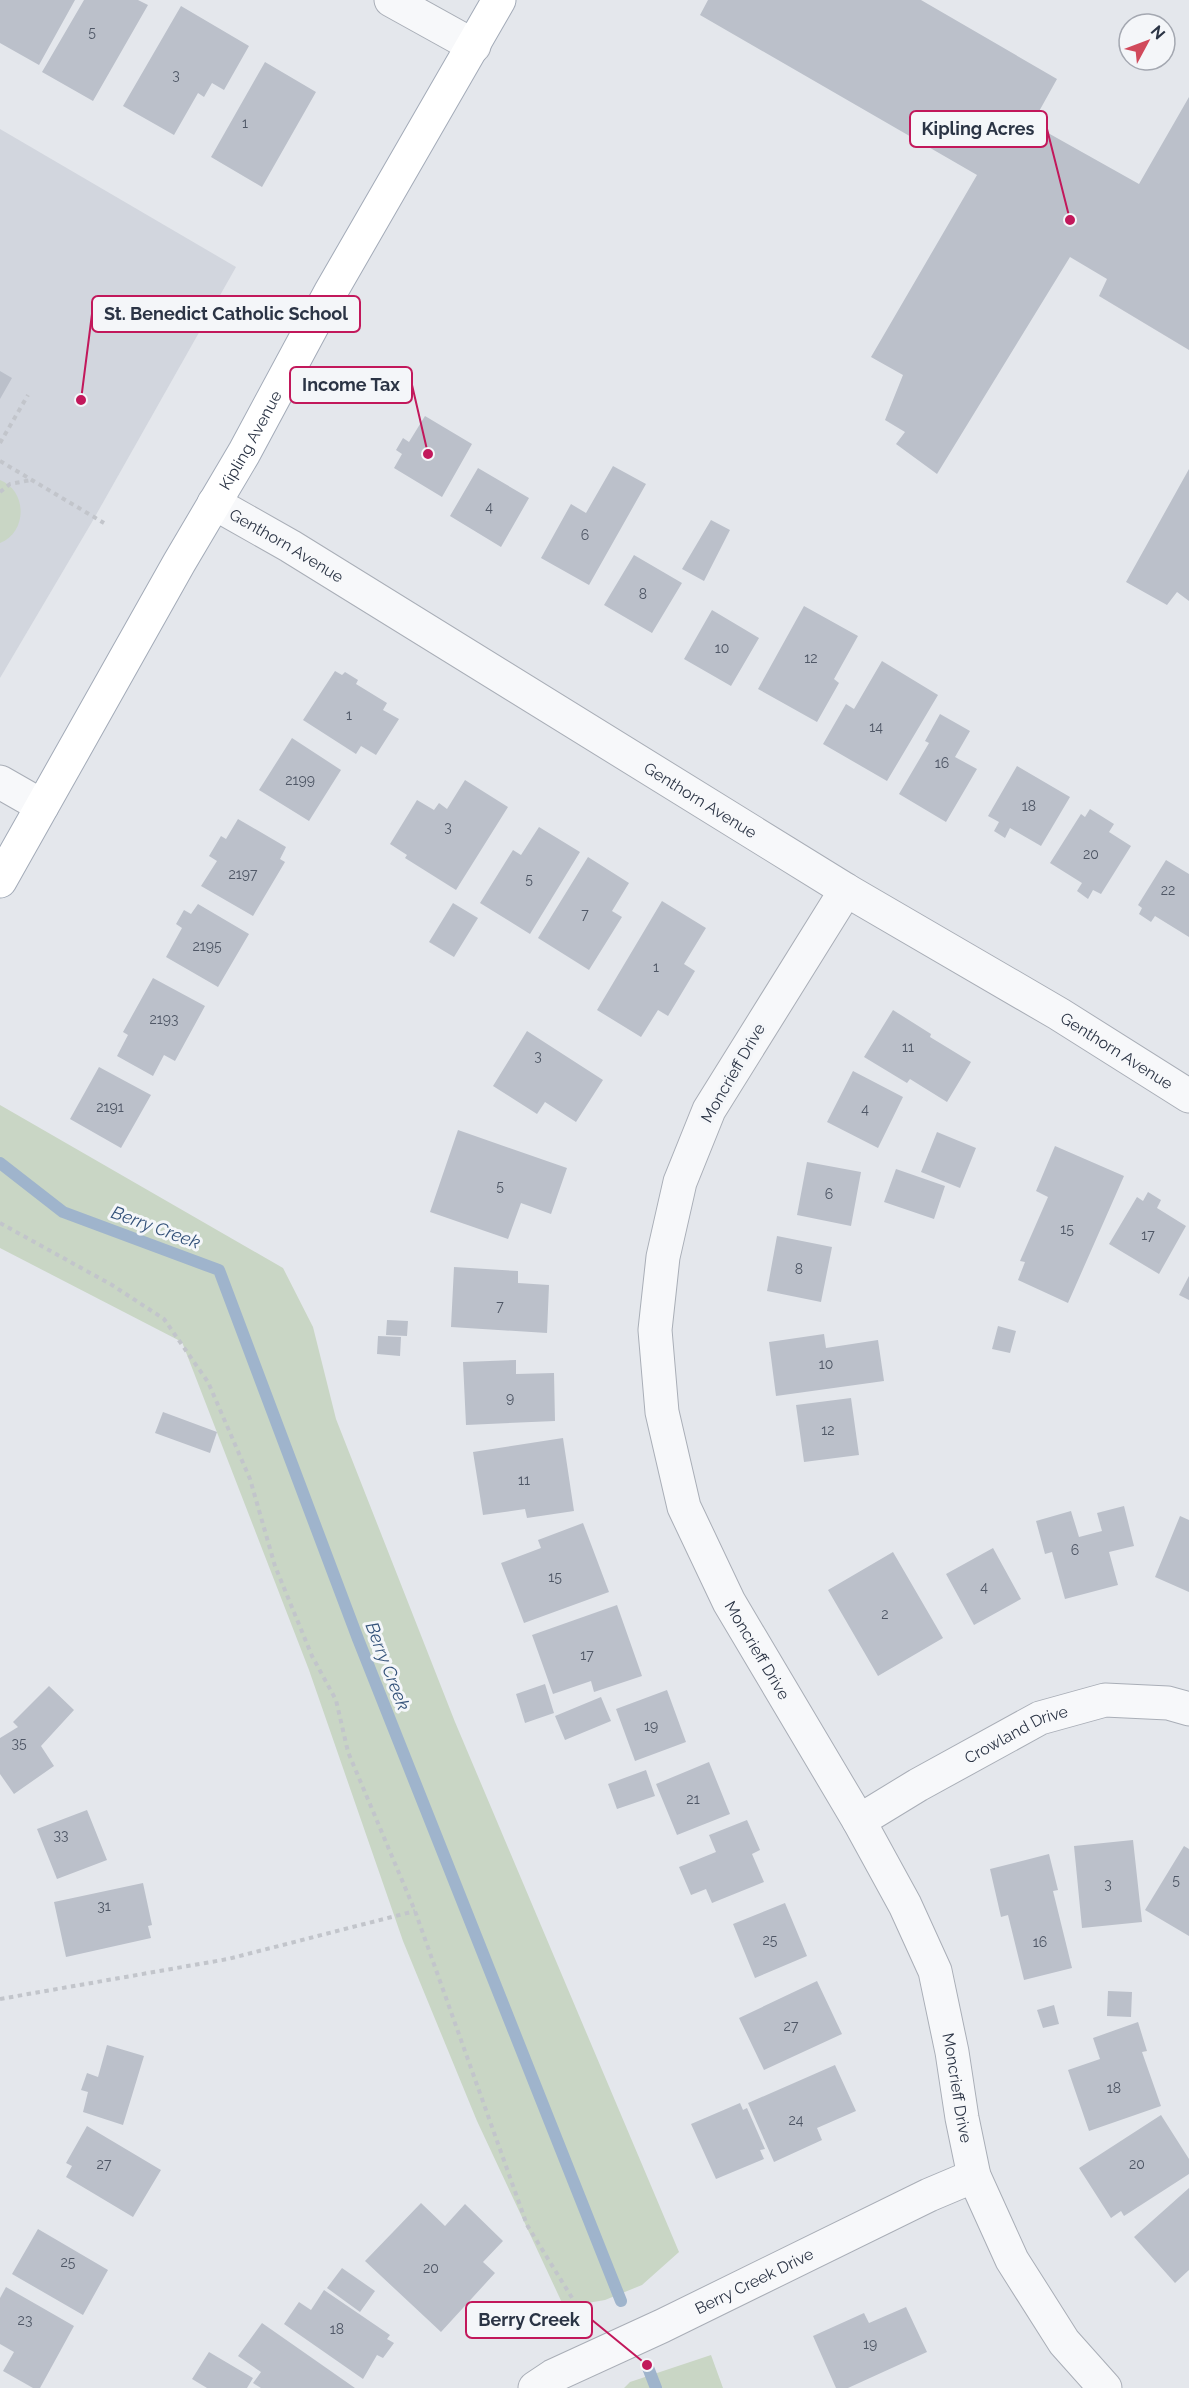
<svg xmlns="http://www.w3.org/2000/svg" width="1189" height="2388" font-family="Raleway,sans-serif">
<rect width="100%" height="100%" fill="#e4e7ec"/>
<path fill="#d2d6de" d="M0,129l236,138 -144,255 -92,156z"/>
<path fill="#c9d6c5" d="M0,480c28,11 27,53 0,63z
M0,1105l283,163 30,59 23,92 119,303 224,530 -37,33 -37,15 -41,7 -87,-186 -74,-180 -94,-271 -127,-328 -182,-94z
M711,2355l12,33h-99l6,-6z"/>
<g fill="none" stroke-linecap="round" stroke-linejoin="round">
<path stroke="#9fb4cc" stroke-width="12" d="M0,1163l63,49 156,58 139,369 263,662
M647,2365l9,23"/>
</g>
<path fill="#bbc0ca" d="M0,0h75l-36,65 -39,-22z
M84,0h54l10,5 -55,96 -51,-29z
M708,0h213l136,79 -25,45 107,60 50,-87v253l-90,-54 8,-17 -37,-22 -133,217 -41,-30 9,-12 -20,-12 18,-45 -32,-18 106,-182 -277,-160z
M181,6l68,40 -25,44 -12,-7 -8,14 -6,-4 -24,42 -51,-29z
M265,62l51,30 -54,95 -51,-30z
M0,371l12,7 -12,21z
M425,416l47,28 -30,53 -48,-29 8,-14 -6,-4 7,-12 6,4z
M613,466l33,18 -57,101 -48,-27 30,-54 15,9z
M478,468l51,30 -28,49 -51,-31z
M1189,469v132l-12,-9 -10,13 -41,-23z
M711,520l19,10 -26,51 -22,-12z
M634,555l48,28 -30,50 -48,-28z
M804,606l54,30 -24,43 5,4 -22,39 -59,-33z
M712,610l47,28 -28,48 -47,-27z
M882,661l56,34 -51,86 -64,-37 23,-40 8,5z
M335,671l7,4 3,-3 13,8 -2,4 31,19 -4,7 16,9 -23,36 -15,-9 -5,8 -53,-34z
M940,714l30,17 -15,26 22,12 -31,53 -47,-28 30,-51 -4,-2z
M292,738l49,32 -32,51 -50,-31z
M1017,766l53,31 -29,49 -31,-18 -5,10 -11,-7 5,-9 -11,-6z
M465,780l43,27 -52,83 -51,-32 2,-3 -17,-11 27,-44 17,10 5,-7 8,6z
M1090,809l24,15 -5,8 22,14 -30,48 -8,-4 -5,9 -11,-8 5,-8 -32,-20 31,-49 4,3z
M238,819l48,28 -6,12 5,3 -32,54 -52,-30 16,-25 -8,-5 12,-20 5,3z
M539,827l41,25 -50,82 -50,-31 33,-53 8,5z
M588,857l41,26 -17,28 10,6 -33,53 -51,-32z
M1166,860l23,14v63l-34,-21 -4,6 -12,-8 3,-6 -4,-3z
M662,901l44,27 -22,36 11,7 -27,45 -10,-6 -17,27 -44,-27z
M453,903l25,15 -24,39 -25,-15z
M198,904l51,30 -31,53 -52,-30 16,-29 -6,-4 8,-14 7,4z
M153,978l52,28 -30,55 -11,-6 -11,21 -36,-20 11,-21 -5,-3z
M893,1010l38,24 -1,3 41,25 -24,40 -37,-23 -3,4 -43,-26z
M527,1031l76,49 -27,42 -31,-20 -8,12 -44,-28z
M99,1067l52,28 -30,53 -51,-29z
M853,1071l50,26 -25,51 -51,-26z
M458,1130l109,38 -16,46 -30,-11 -13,36 -78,-27z
M937,1132l39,16 -16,40 -39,-16z
M1055,1146l69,30 -56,127 -50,-23 7,-18 -5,-1 28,-64 -12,-6z
M807,1162l54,10 -10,54 -54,-11z
M896,1169l49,17 -11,33 -50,-17z
M1148,1192l13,8 -4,8 29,18 -27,48 -50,-30 28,-47 6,4z
M777,1236l55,11 -11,55 -54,-11z
M454,1267l64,4v12l31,2 -2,48 -96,-6z
M1189,1276v24l-10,-5z
M387,1320l21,1 -1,15 -21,-1z
M998,1326l18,5 -6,22 -18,-4z
M824,1334l2,14 52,-8 6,41 -108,15 -7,-54z
M378,1336l23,1 -1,19 -23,-2z
M516,1360v14l38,-1 1,48 -89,4 -3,-63z
M851,1398l8,57 -55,7 -8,-57z
M163,1412l54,20 -7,21 -55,-20z
M563,1438l11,73 -47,7 -2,-9 -42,6 -10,-63z
M1124,1506l10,40 -25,6 9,33 -53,14 -13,-47 -7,2 -9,-33 35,-10 8,26 23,-6 -5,-18z
M1180,1516l9,4v72l-34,-15z
M583,1523l26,69 -85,31 -23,-60 40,-15 -3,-8z
M993,1548l28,51 -47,26 -28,-51z
M893,1552l50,86 -65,38 -50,-86z
M617,1605l25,71 -48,16 -3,-11 -38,13 -21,-59z
M545,1684l9,29 -29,10 -9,-29z
M49,1686l25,24 -33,36 13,20 -40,28 -14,-20v-36l18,-11 -5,-5z
M667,1690l19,52 -51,19 -19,-52z
M601,1697l10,24 -46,19 -10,-24z
M709,1762l21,52 -53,21 -21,-51z
M646,1770l9,26 -38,13 -9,-25z
M87,1810l20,50 -50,19 -20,-50z
M747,1820l13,30 -8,4 12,28 -52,21 -6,-14 -15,6 -12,-28 37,-15 -7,-17z
M1133,1840l9,82 -60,6 -8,-82z
M1184,1846l5,3v87l-44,-26z
M1049,1854l9,36 -5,1 19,77 -48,12 -16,-65 -7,2 -11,-48z
M143,1883l9,42 -4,1 3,12 -85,19 -12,-55z
M785,1903l22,53 -52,22 -22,-54z
M817,1981l25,53 -78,36 -25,-52z
M1108,1991l24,1 -1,25 -24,-1z
M1054,2005l5,19 -16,4 -6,-18z
M1138,2022l9,29 -5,1 19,54 -72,25 -21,-61 32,-11 -7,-21z
M107,2045l37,11 -21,69 -40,-13 5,-20 -7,-2 6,-17 11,4z
M835,2065l21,46 -39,17 5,12 -48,22 -26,-59z
M740,2103l3,7 4,-2 18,41 -5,1 4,9 -48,20 -25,-55z
M1161,2115l28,44v15l-65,42 -3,-5 -10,7 -32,-50z
M87,2126l74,44 -28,47 -67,-40 6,-11 -6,-3z
M1189,2188v82l-14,13 -41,-46z
M421,2203l24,23 20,-22 38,37 -20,21 12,11 -54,59 -76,-71z
M38,2229l70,41 -25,45 -71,-41z
M342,2268l33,23 -15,21 -33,-24z
M6,2287l68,39 -34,62h-7l-30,-17 11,-19 -14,-8v-46z
M324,2290l66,45 -3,4 7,4 -11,15 -6,-3 -14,24 -79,-55 15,-22 12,8z
M906,2307l21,45 -79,36h-12l-23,-52 51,-23 5,10z
M262,2323l93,65h-94l-8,-5 8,-11 -23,-16z
M209,2352l44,26 -6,10h-40l-15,-9z"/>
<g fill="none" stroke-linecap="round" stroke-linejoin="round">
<g stroke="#a9aeb7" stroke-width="35">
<g id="minor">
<path d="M391,0l83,46"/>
<path id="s1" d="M214,503l76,43 556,344 213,124 130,82"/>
<path d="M0,782l42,24"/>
<path id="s2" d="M846,890l-137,220 -29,72 -17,75 -8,73 7,82 22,95 45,95 130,219 46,84 30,66 17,81 10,66 12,58 38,84 52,82 41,46"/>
<path id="s3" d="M859,1821l59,-36 122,-67 65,-18 63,3 21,6"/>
<path id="s4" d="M535,2388l18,-12 109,-50 267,-131 45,-19"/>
</g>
</g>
<g stroke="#a3abb8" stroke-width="35">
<g id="major">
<path id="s5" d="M0,881l179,-318 65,-110 86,-160 169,-293"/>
</g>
</g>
<path stroke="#c2c5cb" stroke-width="4" stroke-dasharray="4.5 4.5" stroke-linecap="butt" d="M0,443l28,-48
M0,461l104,62
M0,492l10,-8 21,-4
M0,1223l112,62 52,34 44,63 42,97 25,87 37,90 24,44 12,52 67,159 112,314 52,84 2,11
M0,1999l228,-40 187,-48"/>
<use href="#minor" stroke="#f7f8fa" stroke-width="33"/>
<use href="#major" stroke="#fff" stroke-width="33"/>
</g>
<g text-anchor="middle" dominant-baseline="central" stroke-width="6" stroke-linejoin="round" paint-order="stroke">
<g font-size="14" fill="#4f5766">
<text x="92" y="32">5</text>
<text x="176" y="75">3</text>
<text x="245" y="123">1</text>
<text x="489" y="507">4</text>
<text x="585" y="535">6</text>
<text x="643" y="594">8</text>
<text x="722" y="648">10</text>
<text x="811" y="658">12</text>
<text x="349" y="715">1</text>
<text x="876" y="727">14</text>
<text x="942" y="763">16</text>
<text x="300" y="780">2199</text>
<text x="1029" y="806">18</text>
<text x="448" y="827">3</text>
<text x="1091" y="854">20</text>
<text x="243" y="874">2197</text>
<text x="529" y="879">5</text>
<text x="1168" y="890">22</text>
<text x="585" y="914">7</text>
<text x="207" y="946">2195</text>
<text x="656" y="967">1</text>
<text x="164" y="1019">2193</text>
<text x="908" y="1047">11</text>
<text x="538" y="1056">3</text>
<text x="110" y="1107">2191</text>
<text x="865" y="1109">4</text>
<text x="500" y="1186">5</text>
<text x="829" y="1194">6</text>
<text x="1067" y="1229">15</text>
<text x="1148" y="1235">17</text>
<text x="799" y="1269">8</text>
<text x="500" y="1306">7</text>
<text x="826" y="1364">10</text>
<text x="510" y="1398">9</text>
<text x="828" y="1430">12</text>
<text x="524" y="1480">11</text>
<text x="1075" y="1550">6</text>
<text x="555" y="1577">15</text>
<text x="984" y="1587">4</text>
<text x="885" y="1614">2</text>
<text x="587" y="1655">17</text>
<text x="651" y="1726">19</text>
<text x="19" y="1743">35</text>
<text x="693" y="1799">21</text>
<text x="61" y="1835">33</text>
<text x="1176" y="1880">5</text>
<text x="1108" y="1884">3</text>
<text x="104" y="1906">31</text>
<text x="770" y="1940">25</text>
<text x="1040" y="1942">16</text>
<text x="791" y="2026">27</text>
<text x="1114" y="2088">18</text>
<text x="796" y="2120">24</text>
<text x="104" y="2164">27</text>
<text x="1137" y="2164">20</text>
<text x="68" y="2262">25</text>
<text x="431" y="2268">20</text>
<text x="25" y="2320">23</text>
<text x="337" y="2329">18</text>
<text x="870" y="2344">19</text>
</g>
<g font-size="16" fill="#2b3445" stroke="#f4f6f9">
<text stroke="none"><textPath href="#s5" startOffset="507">Kipling Avenue</textPath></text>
<text stroke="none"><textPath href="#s1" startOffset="84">Genthorn Avenue</textPath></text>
<text stroke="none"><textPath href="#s1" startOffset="570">Genthorn Avenue</textPath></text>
<text stroke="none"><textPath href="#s1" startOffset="1056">Genthorn Avenue</textPath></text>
<text transform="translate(733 1073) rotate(-60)">Moncrieff Drive</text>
<text stroke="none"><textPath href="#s2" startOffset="828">Moncrieff Drive</textPath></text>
<text stroke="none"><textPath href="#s3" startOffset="180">Crowland Drive</textPath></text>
<text stroke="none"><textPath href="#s2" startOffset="1314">Moncrieff Drive</textPath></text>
<text stroke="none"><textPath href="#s4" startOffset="244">Berry Creek Drive</textPath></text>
</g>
<g font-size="18" font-style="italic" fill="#34527a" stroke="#f4f6f9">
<text transform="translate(156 1227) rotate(20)">Berry Creek</text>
<text transform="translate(388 1666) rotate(69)">Berry Creek</text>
</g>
</g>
<path fill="none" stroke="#c2185b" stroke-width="2" d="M1070 220L1047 129M81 400L92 314M428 454L412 385M647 2365L592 2320"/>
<g fill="#c2185b" stroke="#f4f6f9" stroke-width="2">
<circle cx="1070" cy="220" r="6"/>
<circle cx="81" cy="400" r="6"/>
<circle cx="428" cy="454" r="6"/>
<circle cx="647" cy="2365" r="6"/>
</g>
<g fill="#f4f6f9" stroke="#c2185b" stroke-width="2">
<rect x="910" y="111" width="137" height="36" rx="6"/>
<rect x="92" y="296" width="268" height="36" rx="6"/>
<rect x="290" y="367" width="122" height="36" rx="6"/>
<rect x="466" y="2302" width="126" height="36" rx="6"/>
</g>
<g font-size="18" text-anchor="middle" font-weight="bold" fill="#2b3445">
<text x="978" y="135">Kipling Acres</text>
<text x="226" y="320">St. Benedict Catholic School</text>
<text x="351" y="391">Income Tax</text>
<text x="529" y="2326">Berry Creek</text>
</g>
<g transform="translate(1147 42) rotate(49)"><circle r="28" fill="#f4f6f9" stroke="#a4a8b1" stroke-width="1.5"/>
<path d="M0-4.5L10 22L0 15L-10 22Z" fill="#d1495b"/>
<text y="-9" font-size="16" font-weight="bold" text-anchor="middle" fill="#2b3445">N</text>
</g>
</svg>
